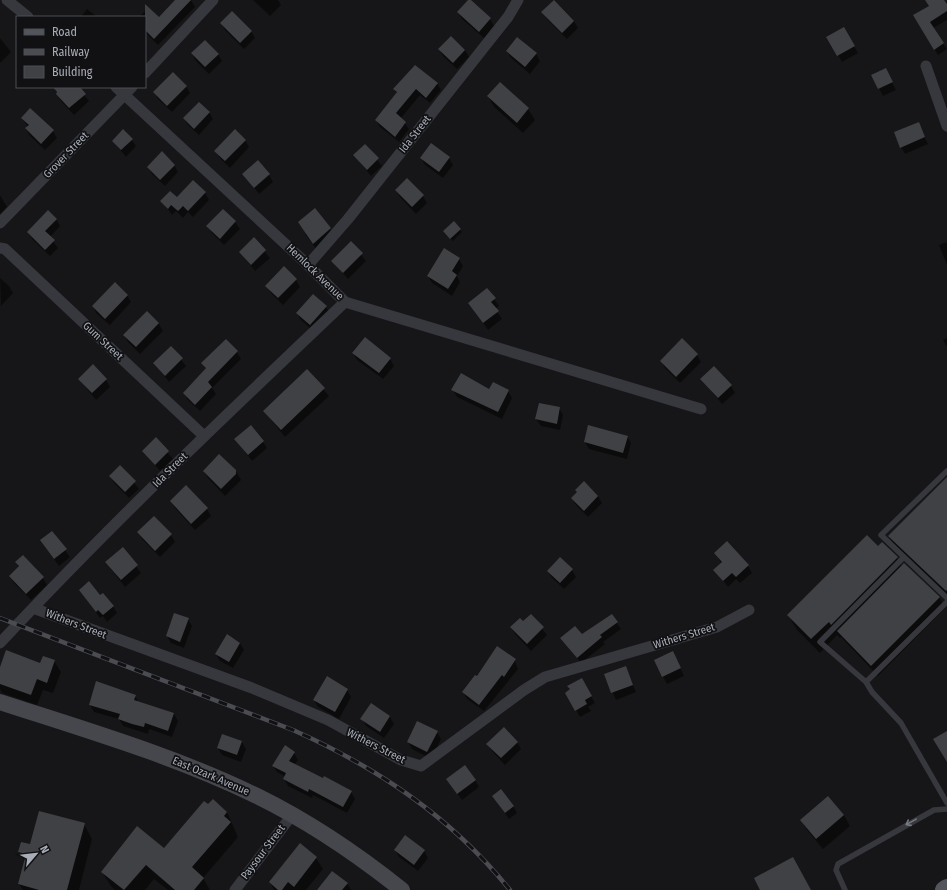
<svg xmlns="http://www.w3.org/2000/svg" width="947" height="890" font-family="'Fira Sans Condensed',sans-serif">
<rect width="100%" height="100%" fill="#161618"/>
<path fill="#0007" d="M177,0h14l4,7 -37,38 -13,-13v-15h-6l9,-9 11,11z
M253,0h25l3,5 -11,11z
M469,0l21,19 4,7 -10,12 -22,-19 -4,-7z
M926,0h17l4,6v14l-14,8 14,21 -9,6 -23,-40 15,-9z
M87,9l9,7v1h-15z
M543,13l31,8 4,7 -11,11 -20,-20z
M221,23l30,8 4,7 -11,11 -19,-19z
M843,28l15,25 -16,9 -14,-25z
M0,38l11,14 -11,11z
M439,49l26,1 4,7 -12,12 -14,-13z
M507,51l29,3 4,7 -10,13 -19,-16z
M192,54h26l4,7 -13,13 -13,-13z
M873,76l16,1 7,13 -13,6z
M437,83l4,7 -11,13 -10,-8 -19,23 8,11 -10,13 -19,-15 -4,-7 21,-26 -3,-5z
M500,83l28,26 7,11 -12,13 -29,-26 -6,-11z
M186,86l4,7 -18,19 -14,-13 -4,-7z
M54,87h24l11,14 -15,14 -13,-14z
M209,112l4,7 -14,16 -11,-10 -4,-6z
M22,118l31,13 4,7 -12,12 -15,-14 -4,-7 2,-2z
M918,124l10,20 -23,10 -4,-7z
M132,140l4,6 -10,11 -13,-16z
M245,140l4,7 -19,21 -10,-10 -4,-7z
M365,145l17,21 -11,10 -17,-21z
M421,158h28l4,7 -10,13 -18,-13z
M174,165l4,7 -13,14 -13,-12 -4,-7z
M244,174l25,1 4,7 -14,12z
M407,180l16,16 4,7 -11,11 -16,-17 -4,-7z
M205,193l4,7 -16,17 -5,-5 -5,6 -7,-7 -4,4 -10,-14z
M0,195l7,12 -7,7z
M223,210l12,12 5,7 -16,16 -12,-12 -4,-7z
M56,219l4,7 -10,11 8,11 -8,8 -18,-17 -4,-7z
M330,229l4,7 -17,14 -12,-16z
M460,229l2,3 -9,9 -7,-7z
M254,239l16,19 -15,13 -15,-19z
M351,242l15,19 -18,18 -15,-18z
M947,242v23l-8,-20z
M459,259l4,7 -6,10 3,6 -8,14 -20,-13 -4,-7z
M0,278l9,8 4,7 -12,13z
M296,280l4,7 -17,18 -12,-12 -4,-7z
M487,289l12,17 -4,3 7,10 -14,11 -19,-27z
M127,295l4,7 -21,23 -13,-11 -4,-7z
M326,307l4,7 -16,18 -13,-12 -4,-7z
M147,312l12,12 4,7 -23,23 -12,-12 -4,-7z
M947,338v9l-4,-7z
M226,340l11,12 4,7 -29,29 4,6 -16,17 -12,-11 -4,-7 22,-24 -3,-6z
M171,347l15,19 -17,16 -15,-19z
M353,353l37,6 4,7 -11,13 -26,-19z
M697,355l4,7 -21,21 -15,-15 -4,-7z
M307,370l22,26 -44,41 -21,-26z
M79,379l27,1 4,7 -14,13z
M702,379l29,7 4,7 -13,11z
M453,390l55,1 4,7 -10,21 -45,-22z
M559,408l4,7 -3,15 -19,-4 -5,-7z
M627,436l4,7 -4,16 -38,-10 -4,-7z
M156,439l17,20 -13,12 -16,-20z
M236,440l27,2 4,6 -15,13z
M219,455l18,18 4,7 -16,16 -17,-18 -4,-6z
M120,466l19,23 -10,9 -15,-15 -4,-7z
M947,479v117l-52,-49 -6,-11z
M598,496l4,7 -14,14 -12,-12 -4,-7z
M171,501l36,8 4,7 -16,14 -20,-22z
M52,532l18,25 -11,9 -18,-25z
M138,532l33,3 4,7 -15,15 -18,-18z
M878,547l19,11 5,8 37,31 6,11 -67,68 -37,-39 -1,1 -3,-3 -17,18 -23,-23 -9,-15z
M123,548l18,25 -16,14 -19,-24z
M715,553l33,13 4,7 -12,10 -4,-4 -8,8 -13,-17 7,-6z
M16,563l27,15 4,7 -16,15 -17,-17 -4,-7 9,-8z
M572,570l4,7 -12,12 -12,-11 -4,-7z
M80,590l20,6 13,10 4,7 -10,9 -4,-6 -3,2z
M531,615l16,20 -16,16 -16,-17 -4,-7 12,-5z
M611,615l10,14 -18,13 2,2 -24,19 -20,-25 21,-2z
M188,619l4,7 -8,22 -13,-5 -4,-7z
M240,643l4,7 -11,18 -13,-7 -4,-7z
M514,659l4,10 -34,42 -17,-12 -4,-7 14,-15z
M676,659l8,17 -17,8 -12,-23z
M54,661l7,11 -8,21 -10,-3 -6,15 -35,-12 -2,-4v-19z
M625,667l11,25 -20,8 -11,-26z
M581,679l14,24 -7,4 3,4 -11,6 -13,-23z
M347,690l4,7 -12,22 -21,-12 -4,-7z
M135,696l4,7 35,11 4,7 -6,16 -23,-8 -1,5 -25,-8 -4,-7 -25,-7 -4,-7z
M371,705l19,12 4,7 -10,14 -18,-12 -4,-7z
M437,732l4,7 -10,20 -19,-10 -4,-7z
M242,742l4,7 -5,13 -19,-7 -4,-7z
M517,742l4,7 -16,16 -13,-14 -4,-7z
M294,753l4,7 -4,5 57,27 4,7 -8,14 -34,-18 -1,3 -24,-12 -4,-7 2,-2 -9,-5 -4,-6z
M475,780l4,7 -17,13 -10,-14z
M498,803l15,3 4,7 -8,6z
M227,812l11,25 -35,41 7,12h-42l-14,-11 -9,11h-30l-4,-4 -9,-14 62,-23z
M844,815l6,11 -27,23 -15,-18 -7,-11z
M84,824l8,15 -13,51h-56l-4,-6 6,-22 -6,-10 12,-7z
M300,845l16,13 7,11 -17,21h-32l-4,-8z
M395,850l29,1 4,7 -10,13 -19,-14z
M347,883l4,7h-32z"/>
<path fill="#404145" d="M175,0h16l-37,39 -9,-9v-26l14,13z
M468,0h3l20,18 -12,14 -22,-20z
M554,0l20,21 -12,12 -21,-21z
M925,0h19l3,4v7l-17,11 14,21 -10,7 -21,-35 16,-9z
M232,11l20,20 -12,12 -20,-20z
M844,27l11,19 -18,10 -11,-19z
M451,36l14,14 -12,13 -15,-14z
M517,37l20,16 -12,14 -19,-16z
M205,40l14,14 -14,13 -14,-14z
M415,65l23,18 -12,15 -10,-9 -20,24 10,9 -11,15 -20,-17 22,-28 -4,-3z
M886,68l7,14 -15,7 -7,-14z
M173,72l14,14 -20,20 -14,-14z
M500,82l29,26 -12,15 -30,-27z
M53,87h27l6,7 -17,14 -13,-14 1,-2z
M199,102l11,10 -16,17 -11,-11z
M30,108l24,22 -13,14 -16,-16 4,-3 -8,-7z
M919,122l6,15 -25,11 -6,-16z
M123,129l10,10 -12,11 -9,-9z
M235,129l11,11 -21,21 -11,-10z
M431,143l19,14 -11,15 -19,-14z
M365,144l14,14 -12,12 -14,-15z
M162,151l13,14 -15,15 -13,-13z
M258,160l12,14 -16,14 -12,-14z
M407,178l17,17 -12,12 -17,-17z
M193,180l13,12 -18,19 -5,-5 -5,5 -7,-6 -3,4 -8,-8 10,-10 7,6z
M315,208l16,20 -18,16 -15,-22z
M223,209l13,12 -16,18 -14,-13z
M48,210l9,9 -12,12 10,9 -10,10 -18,-18z
M454,221l7,8 -11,10 -7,-8z
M254,237l12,13 -15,15 -12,-13z
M351,241l12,12 -20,20 -12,-12z
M444,248l16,10 -8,13 5,4 -9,14 -21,-13z
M284,266l13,13 -19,19 -13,-12z
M115,282l13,13 -23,24 -13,-13z
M487,288l9,10 -5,4 8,9 -16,12 -15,-20z
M313,294l14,12 -17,19 -14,-12z
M147,311l12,12 -23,24 -13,-12z
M365,337l26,21 -12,15 -27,-20z
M682,338l16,16 -22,23 -16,-16z
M226,339l12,12 -30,31 4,5 -17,18 -12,-12 23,-25 -5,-5z
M171,346l12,12 -18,18 -12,-13z
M93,364l14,15 -15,14 -14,-14z
M714,366l18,19 -14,13 -18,-19z
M307,369l18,19 -44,42 -18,-19z
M461,373l28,16 4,-7 16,8 -11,22 -47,-22z
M539,403l21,4 -3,17 -22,-5z
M251,425l13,16 -16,14 -14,-16z
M588,425l40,11 -5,17 -39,-11z
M156,437l13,14 -14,14 -13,-14z
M219,454l17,16v4l-15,15 -18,-18z
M120,465l16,16 -11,11 -16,-16z
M947,477v113l-1,1 -58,-55z
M584,481l14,15 -14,15 -13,-13 6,-6 -2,-2z
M186,485l22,23 -17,16 -21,-23z
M154,516l18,18 -17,17 -18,-19z
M52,531l15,18 -13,10 -14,-19z
M867,535l11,11 4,-4 16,15 -67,68 -2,-3 -18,17 -24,-24z
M727,541l22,24 -13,12 -4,-4 -9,8 -10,-11 9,-8 -8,-9z
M123,547l15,18 -17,15 -16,-18z
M23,555l21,22 -18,17 -17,-18 10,-10 -4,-4z
M560,557l13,12 -13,14 -13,-12z
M904,563l36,34 -69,69 -34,-35z
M89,581l11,14 3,-2 11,13 -11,9 -5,-5 -2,2 -17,-22z
M174,613l15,5 -9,24 -14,-6z
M531,614l13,13 -17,17 -17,-17 10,-9 3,3z
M612,614l6,8 -18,13 2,2 -25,21 -17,-20 15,-12 7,8z
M227,634l13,9 -11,19 -14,-8z
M497,646l19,13 -12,18 -2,-2 -23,30 -17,-13 13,-17 2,1z
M6,650l34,13 3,-7 12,4 -8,23 -10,-4 -6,16 -31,-11v-17z
M673,651l8,17 -19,9 -8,-17z
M626,666l7,19 -22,8 -7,-19z
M327,676l21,13 -13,23 -22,-12z
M582,678l10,18 -7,4 2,4 -12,7 -10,-18 5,-4 -3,-3z
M96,681l40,14 -2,5 40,13 -6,18 -23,-8 -1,4 -12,-3 -14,-5 2,-5 -31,-9z
M371,703l19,13 -10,16 -20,-13z
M417,721l21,10 -11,21 -20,-10z
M504,727l14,15 -17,16 -15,-14z
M947,731v31l-14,-23z
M222,734l20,7 -5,14 -20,-7z
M285,745l10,7 -6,9 34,17 1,-2 28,15 -9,16 -34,-18 -1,3 -25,-13 3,-6 -14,-7z
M465,765l11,15 -19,14 -11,-15z
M501,789l13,17 -9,7 -13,-17z
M828,796l16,19 -28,24 -16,-19z
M213,799l14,13 -3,4 7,6 -39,45 12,11 -10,12h-19l-29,-25 -22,25 -23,-18 36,-46 27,22 40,-47 4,3z
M39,811l46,12 -18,67h-28l-21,-6 8,-30 -8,-2 3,-10 9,2z
M405,835l20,15 -11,15 -20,-15z
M300,843l17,14 -23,30 -6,-5 -6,8h-4l-9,-8z
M793,857l18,33h-51l-6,-12z
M332,871l16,12 -6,7h-25z"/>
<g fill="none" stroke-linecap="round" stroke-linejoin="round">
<path stroke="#37383d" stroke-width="5.5" d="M947,471l-66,64 66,63
M947,602l-81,80 6,10 29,31 46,80
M866,682l-46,-40 84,-85
M845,890l-9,-20 2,-6 96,-54 13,-1"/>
<path stroke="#37383d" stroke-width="11" d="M7,0l21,17
M926,66l21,60
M145,73l68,-73
M116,87l192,178 37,37 356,107
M0,223l132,-136
M0,248l5,1 199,187
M308,265l40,-46 160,-202 10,-17
M33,608l219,80 76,32 73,40 20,6 103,-76 21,-13 172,-50 32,-17
M0,643c110,-118 228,-230 345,-341
M235,890l57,-75"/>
<path stroke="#45474d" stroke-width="16" d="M0,702c86,28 175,54 257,94 51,25 100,58 145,94"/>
<path stroke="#53555c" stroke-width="18" d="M944,890l3,-2"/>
<g stroke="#4a4c52" stroke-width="4.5">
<path id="rail" d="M0,618l293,112c85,38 158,87 217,160"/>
</g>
<use href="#rail" stroke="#111113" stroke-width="3" stroke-dasharray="9" stroke-linecap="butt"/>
</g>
<defs><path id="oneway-shaft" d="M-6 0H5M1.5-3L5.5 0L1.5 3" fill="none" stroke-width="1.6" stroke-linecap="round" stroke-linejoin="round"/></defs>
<use stroke="#757881" href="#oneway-shaft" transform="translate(911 822) rotate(151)"/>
<g text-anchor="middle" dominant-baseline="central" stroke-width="3.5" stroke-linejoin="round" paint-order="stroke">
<g font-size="11" fill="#a8adb8" stroke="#111113">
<text transform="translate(415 134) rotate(-52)">Ida Street</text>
<text transform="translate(66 155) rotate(-46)">Grover Street</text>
<text transform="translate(315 272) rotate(44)">Hemlock Avenue</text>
<text transform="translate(103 341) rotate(43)">Gum Street</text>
<text transform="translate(170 470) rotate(-45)">Ida Street</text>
<text transform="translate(76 624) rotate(21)">Withers Street</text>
<text transform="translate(684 636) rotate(-17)">Withers Street</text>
<text transform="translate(376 746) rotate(27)">Withers Street</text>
<text transform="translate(211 776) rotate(23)">East Ozark Avenue</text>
<text transform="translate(263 852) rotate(-53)">Paysour Street</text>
</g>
</g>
<rect x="16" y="16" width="130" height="72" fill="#111113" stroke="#4d4f55"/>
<rect x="24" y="29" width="20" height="6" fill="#53555c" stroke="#4d4f55"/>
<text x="52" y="36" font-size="12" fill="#a8adb8">Road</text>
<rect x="24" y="49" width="20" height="6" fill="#4a4c52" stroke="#4d4f55"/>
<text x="52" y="56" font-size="12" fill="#a8adb8">Railway</text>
<rect x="24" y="66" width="20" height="12" fill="#404145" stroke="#4d4f55"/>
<text x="52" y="76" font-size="12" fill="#a8adb8">Building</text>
<g transform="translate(36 854) rotate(62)" stroke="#111113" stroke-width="3" paint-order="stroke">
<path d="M0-3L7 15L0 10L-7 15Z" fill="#a8adb8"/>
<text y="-6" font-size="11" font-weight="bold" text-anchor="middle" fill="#a8adb8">N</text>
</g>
</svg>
